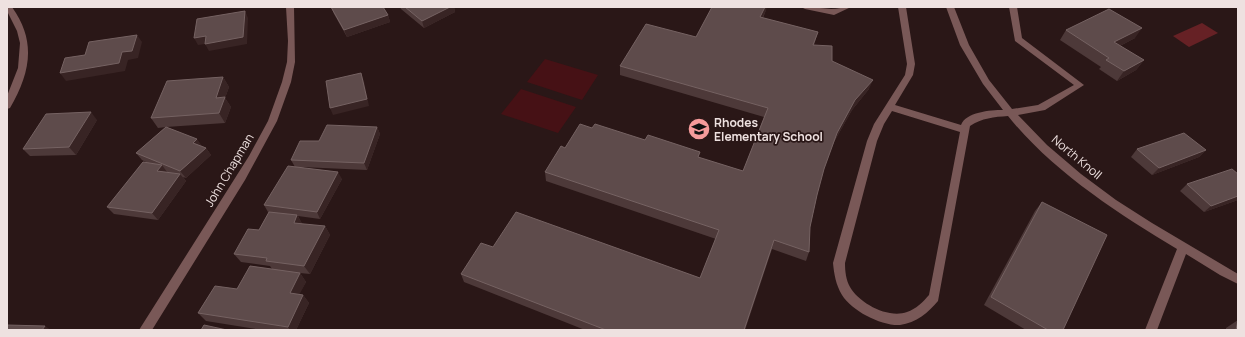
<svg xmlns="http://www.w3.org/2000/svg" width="1245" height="337" font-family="Manrope,sans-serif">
<rect width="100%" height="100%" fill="#2a1717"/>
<path fill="#461115" d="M545,59l53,16 -16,25 -55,-18z
M521,89l55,18 -18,26 -57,-19z"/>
<path fill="#662125" d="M1202,23l16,10 -29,14 -16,-11z"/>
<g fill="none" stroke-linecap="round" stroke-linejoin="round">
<path fill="#795857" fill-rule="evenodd" d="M7,7h5c25,35 18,66 -2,101l-3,1v-13l11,-28 2,-25 -3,-12 -10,-20z
M286,7h8l1,55 -4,20 -14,39 -32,59 -93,150h-13l110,-174 19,-35 14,-39 5,-20 1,-21z
M801,7c10,0 20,1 30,2 6,0 13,-2 20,-2l-17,8 -29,-6z
M898,7h8l9,57 -2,11 -18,30 66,20c5,-13 29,-15 42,-15l-20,-26 -23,-39 -14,-38h8l15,38 20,35 23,29 26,-4 36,-20 -59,-44 -6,-34h8l5,31 62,47 -39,25 -27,5 29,30 34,29 35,26 36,23 86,51v10l-18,-9 -34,-21 -29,76h-12l32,-81c-60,-36 -125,-78 -169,-133 -14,1 -26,2 -38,10l-32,175c-9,11 -22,22 -38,24 -19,1 -48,-14 -58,-30 -6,-10 -8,-21 -9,-32l34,-122 7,-17 31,-49 2,-11zM892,111l68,21 -31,163c-6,7 -13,14 -22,17 -19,7 -48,-9 -57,-25 -4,-7 -5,-16 -5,-24l32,-122 7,-17z"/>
</g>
<path fill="#4d3939" d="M331,7l57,8 2,7 -43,15 -13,-23z
M400,7h54l1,5 -31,16 -23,-19z
M766,10l-3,8 55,14 -4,13 18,16 37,28 -17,21 -18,32 -11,28 -6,25 -7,32 -1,25 -3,9 -34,-12 -27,81h-160l-121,-48 -3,-8 32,-27 207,31 16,-39 -170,-58 -1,-9 20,-24 27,-20 108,30 43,13 21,-54 -144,-42v-9z
M1066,30l69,8 -15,8 24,14 -8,10 -19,11 -18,-12 2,-2 -41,-27z
M223,77l6,10 -4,11 6,9 -6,16 -59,4 40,21 5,7 -25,23 -3,-1 3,4 -28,39 -44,-6 -7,-7 41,-44 -6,-3 -6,-7 30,-26 -8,1 -7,-10z
M97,120l-21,35 -46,1 -7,-7z
M377,127l3,7 -13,36 -66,-3 41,12 -22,40 -22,-3 4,8 23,2 5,9 -20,39 -10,-1 6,9 -7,12 4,1 6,8 -13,27h-34l-56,-9 -8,-8 39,-24 35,-20 -2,-3 -29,-4 -7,-8 25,-24 10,-18h-1l-4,-7 31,-38 -4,-7 28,-19z
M1137,149l69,1 -7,7 -47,18 -21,-18z
M1187,184l51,16 -34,12 -24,-21z
M1042,202l21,128h-37l-42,-25 51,-94z
M1238,320v10h-12v-2z"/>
<path fill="#382424" d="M450,7h4l1,5 -31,16 -2,-7z
M765,7h2l-1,3 -8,17 2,-10z
M245,11l3,7 -1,26 -38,7 -4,-7 -7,1 -4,-7 12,-2z
M388,15l2,7 -43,15 -3,-7z
M1142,28l-7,10 -27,14 6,-10z
M137,35l5,7 -4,16 -10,2 -3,11 -59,10 -6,-8 62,-21z
M1144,60l-8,10 -19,11 7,-10z
M361,73l3,8 5,25 -36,9 -3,-7z
M223,77l6,10 -4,11 6,9 -6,16 -6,-10 -3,-15z
M873,80l-4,9 -17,21 -18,32 3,-9 18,-33z
M91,112l6,8 -21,35 -7,-8z
M377,127l3,7 -13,36 -3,-7z
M197,139l5,7 -9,-3z
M206,148l5,7 -25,23 -6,-7z
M1206,150l-7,7 -47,18 7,-7z
M162,165l5,7 -10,-1z
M338,172l4,7 -22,40 -3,-7z
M180,174l6,7 -28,39 -6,-7z
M1238,196v4l-34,12 7,-6z
M297,215l6,10 -9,-2z
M325,226l5,9 -20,39 -6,-8z
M300,273l6,9 -10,19 -6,-8z
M303,295l6,8 -13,27h-6l-2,-3z
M45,326l6,4h-9z"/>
<path fill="#5e4b4b" stroke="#756262" d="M331,7h52l5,8 -44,15z
M405,7h45l-28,14z
M712,7h53l-5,10 58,15 -5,13 19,1v15l41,19 -18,20 -18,33 -13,36 -7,26 -7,32 -1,25 -35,-12 -30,90h-138l-145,-56 20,-31 12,4 23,-35 184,66 19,-48 -174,-58 16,-26 4,2 15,-24 12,4 3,-4 50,16 3,-5 52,17 -2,5 45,14 25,-63 -148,-42 26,-42 50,13z
M1109,9l33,19 -28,14 30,18 -20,11 -18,-11 3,-2 -43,-28z
M245,11l-2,26 -38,7 1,-8 -12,2 3,-19z
M137,35l-5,16 -10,1 -3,11 -59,10 5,-15 20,-3 4,-13z
M361,73l6,26 -37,9 -4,-27z
M223,77l-7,21 9,-1 -6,16 -68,5 16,-37z
M91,112l-22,35 -46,2 23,-35z
M327,125l50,2 -13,36 -73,-3 9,-19h19z
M166,127l31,12 -4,4 13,5 -26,23 -44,-18z
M1184,133l22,17 -47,18 -22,-19z
M143,162l19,3 -5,6 23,3 -28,39 -45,-6z
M288,166l50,6 -21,40 -53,-7z
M1232,169l6,5v22l-27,10 -24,-22z
M1042,202l65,33 -44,95h-15l-57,-33z
M269,212l28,3 -3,8 31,3 -21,40 -38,-5 1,-3 -33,-4 14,-25 11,1z
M250,266l50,7 -10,20 13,2 -15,32 -90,-14 17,-27 22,3z
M1238,320v10h-2z
M7,325l38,1 -3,4h-35z
M204,325l23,5h-26z"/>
<defs>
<g id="school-disc" transform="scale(1.15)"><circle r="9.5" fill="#f59b9b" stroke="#2a1717"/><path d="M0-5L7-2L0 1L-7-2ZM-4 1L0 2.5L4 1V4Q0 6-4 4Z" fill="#111"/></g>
</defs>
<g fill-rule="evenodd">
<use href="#school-disc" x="699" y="129"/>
</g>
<g text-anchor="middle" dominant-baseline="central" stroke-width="3.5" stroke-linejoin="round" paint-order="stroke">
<g font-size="12" font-weight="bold" fill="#eee1e0" stroke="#2a1717" text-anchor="start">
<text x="714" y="122">Rhodes<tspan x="714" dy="14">Elementary School</tspan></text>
</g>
<g font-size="12" fill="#eee1e0" stroke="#2a1717">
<text transform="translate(1077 157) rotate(40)">North Knoll</text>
<text transform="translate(229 170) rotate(-59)">John Chapman</text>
</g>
</g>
<rect width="1245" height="337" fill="none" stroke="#eee1e0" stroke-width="16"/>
</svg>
